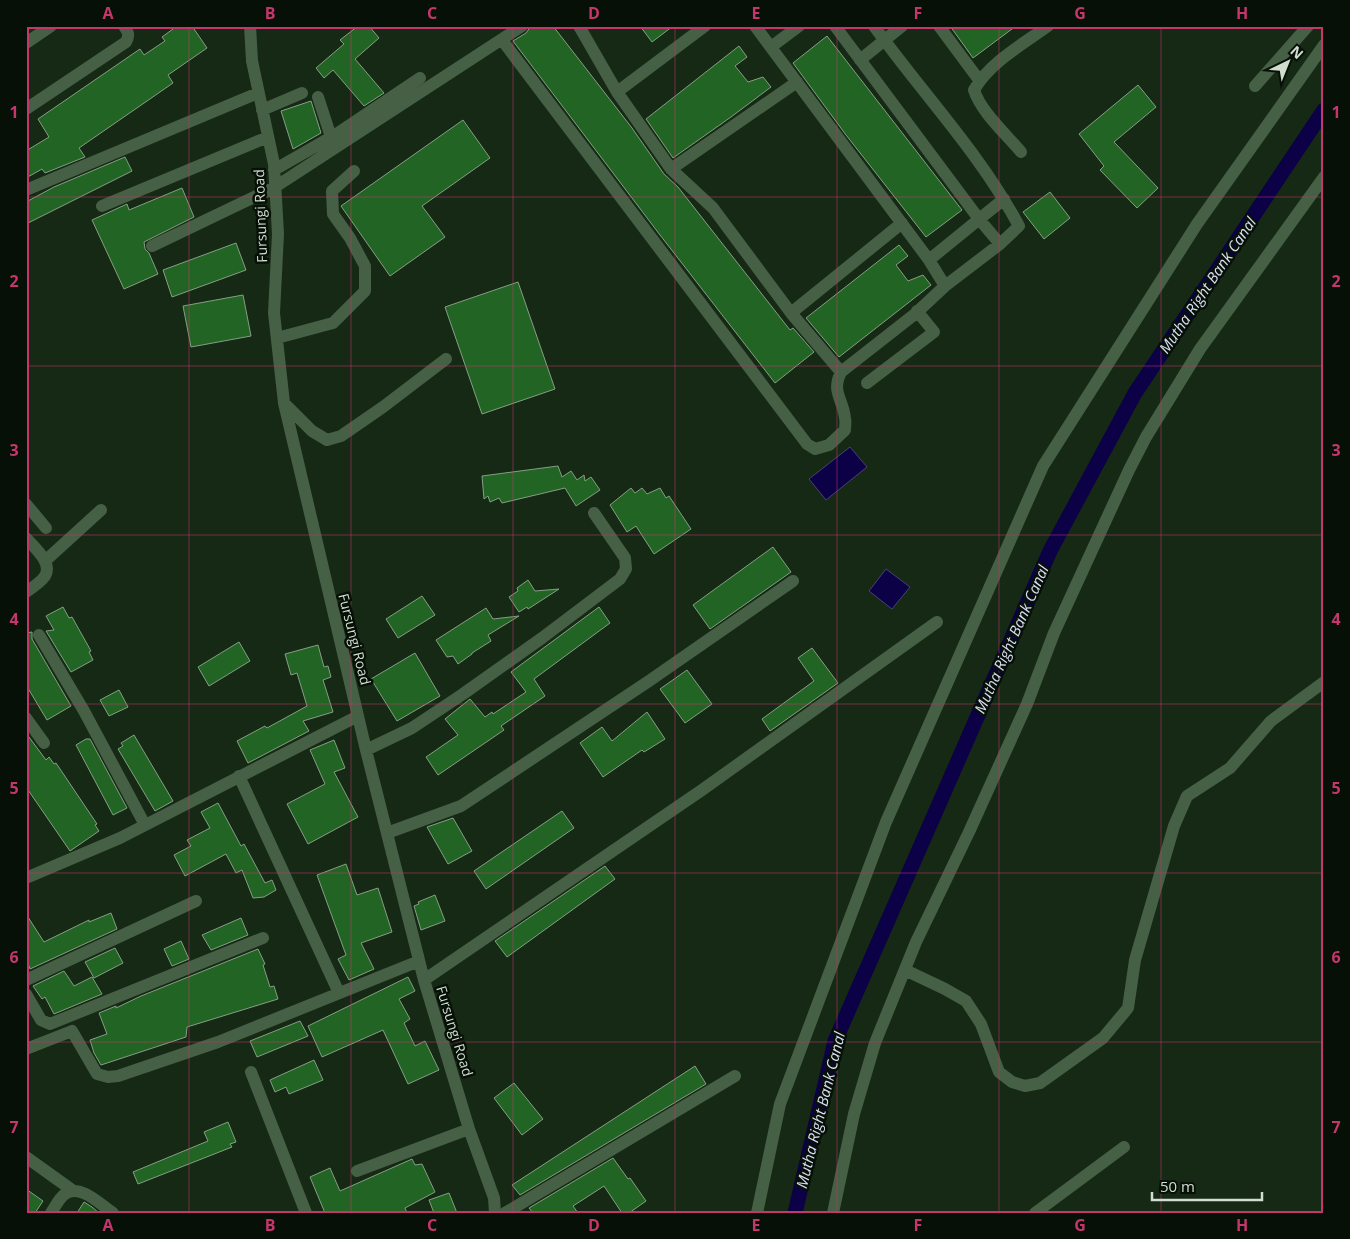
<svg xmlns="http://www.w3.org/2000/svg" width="1350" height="1239" font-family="'Open Sans',sans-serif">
<rect width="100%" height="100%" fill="#162915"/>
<path fill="#0c0147" stroke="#474370" d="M850,447l17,20 -41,33 -17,-21z
M886,569l24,18 -18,22 -23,-18z"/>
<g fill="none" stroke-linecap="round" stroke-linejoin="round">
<path stroke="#0c0147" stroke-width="15" d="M795,1213l40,-172 215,-490 85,-158 189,-283"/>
</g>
<path fill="#226424" stroke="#869e85" d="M177,26h15l15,22 -39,27 5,8 -94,65 6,9 -40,16 -3,-4 -16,9v-27l23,-14 -11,-18 102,-70 4,6 21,-14 -3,-4z
M358,26h11l10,12 -24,21 29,34 -20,13 -31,-36 -9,8 -8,-10 28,-24 -4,-4z
M531,26h22l79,102 32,46 14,13 112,143 3,-2 21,24 -39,31 -115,-148 -147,-194 13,-8z
M640,26h33l-21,16z
M950,26h66l-43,32z
M827,36l135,174 -36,27 -80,-102 -53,-72z
M739,46l8,11 -12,9 13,16 15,-5 8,10 -40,30 -58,41 -27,-39z
M1138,85l18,22 -42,35 44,46 -21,20 -37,-38 4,-4 -25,-32z
M311,101l10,32 -28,16 -12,-38z
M463,120l27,38 -68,48 23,31 -55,39 -49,-70z
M125,157l7,14 -106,53v-22l28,-15z
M182,188l12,29 -50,25 1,7 4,4 9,21 -34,15 -32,-69 35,-16 2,6z
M1050,192l20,26 -26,21 -21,-27z
M236,243l10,27 -74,27 -9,-27z
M899,245l9,11 -12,9 12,16 15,-6 8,10 -92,72 -33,-39z
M518,282l37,107 -73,25 -37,-107z
M243,295l8,41 -60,11 -8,-41z
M558,466l4,11 9,-6 6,9 7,-5 1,6 6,-4 9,13 -24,16 -11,-18 -63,15 -3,-5 -9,4 -2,-6 -4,3 -2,-23z
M631,488l4,5 7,-5 5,6 13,-6 6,10 3,-2 22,33 -37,25 -18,-28 -9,6 -17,-27z
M773,547l18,25 -81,57 -17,-24z
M528,580l7,11 24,-2 -31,20 -1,-2 -8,5 -10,-15 9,-6 -1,-3z
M422,596l13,19 -37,23 -12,-19z
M63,607l6,11 3,-1 19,34 -2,1 4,8 -22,12 -25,-41 8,-1 -8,-14z
M599,607l11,16 -76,56 11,17 -44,30 3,4 -66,45 -12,-18 32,-22 -13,-16 25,-20 15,18 7,-5 1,2 33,-22 -15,-20z
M486,608l7,11 26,-3 -31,19 3,6 -19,12v1l-14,10 -5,-8 -6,1 -11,-17z
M32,632v7l39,67 -24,14 -21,-35v-52z
M239,642l11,19 -41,25 -11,-19z
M318,645l6,22 4,-1 3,11 -8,3 10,32 -30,9 6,10 -61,32 -11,-22 28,-15 2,2 40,-22 -10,-33 -6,2 -6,-21z
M812,648l26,35 -68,48 -8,-12 52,-38 -16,-23z
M415,653l25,43 -43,25 -26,-42z
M687,670l25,34 -27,19 -25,-34z
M119,690l9,17 -19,9 -9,-16z
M647,712l18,27 -21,13 -2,-2 -39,27 -23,-34 22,-16 10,14z
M26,733l20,27 3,-3 5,7 2,-1 41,61 -2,1 4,6 -29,20 -44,-64z
M134,735l39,66 -18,10 -37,-62 5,-3 -2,-3z
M86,739h4l37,69 -14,7 -37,-70z
M334,740l11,28 -11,4 24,45 -50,27 -21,-40 38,-20 -15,-34z
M218,803l23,43 3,-2 21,39 7,-3 4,10 -12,7 -11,1 -11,-28 -6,3 -10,-19 -41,22 -11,-21 17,-9 -4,-6 23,-12 -9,-16z
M562,811l12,17 -88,61 -12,-18z
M453,818l19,33 -24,13 -21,-37z
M346,864l11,31 21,-7 14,44 -31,11 13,26 -25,11 -11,-21 8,-4 -29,-80z
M605,866l10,13 -108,78 -12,-16z
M435,895l10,26 -24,9 -7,-24 5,-2 -1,-2z
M111,913l6,16 -87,40 -4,-11v-44l18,28 45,-22v2z
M241,918l7,17 -37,15 -9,-15z
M181,941l8,18 -17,7 -8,-17z
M115,948l8,15 -29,15 -9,-16z
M258,949l7,15 -2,1 7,22 4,-1 4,13 -91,28 -1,10 -85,28 -7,-12 -4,-13 17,-6 -8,-21 17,-7v2l25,-12z
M64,971l10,15 18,-9 10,17 -48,20 -9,-17 -3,2 -9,-13z
M408,977l7,14 -16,8 11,20 -6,4 11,23 10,-5 14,29 -31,14 -25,-54 -61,27 -14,-31z
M300,1021l8,15 -51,21 -7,-16z
M314,1060l9,20 -34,14 -3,-7 -11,5 -5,-12z
M695,1066l11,18 -186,111 -8,-10z
M514,1083l29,36 -21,16 -28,-37z
M228,1122l8,20 -6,2 2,3 -94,37 -5,-12 75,-31 -4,-9z
M613,1158l15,21 2,-1 16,23 -17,12h-7l-18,-27 -31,20 5,7h-45l-4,-5z
M412,1159l3,6 7,-1 13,28 -30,16 2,5h-82l-15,-36 20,-9 10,23z
M26,1189l17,12 -8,12h-9z
M449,1193l8,20h-23l-5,-13z
M84,1202l8,5 7,6h-22z"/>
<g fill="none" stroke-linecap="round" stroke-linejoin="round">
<path stroke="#466045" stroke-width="12" d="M250,26l2,35 22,103 4,70 -4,79 10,90 82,347 58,230 45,149 25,69 1,15
M579,26l38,66 54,77 42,39 78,105 50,59
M835,26l144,193 21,25
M874,26c48,67 106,127 145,200l-19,18 -55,42
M939,26l40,54
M502,40l305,404 8,5 14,-4 16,-15c0,-4 1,-8 0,-12 -2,-19 -14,-26 -4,-46l74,-58 30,-28 -16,-26 -174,-234
M26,43l25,-17
M771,47l28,-21
M860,60l42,-34
M1255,86l53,-60
M617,92l88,-66
M318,97l13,40
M26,109l100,-67c4,-7 2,-10 -2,-16
M262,110l40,-17
M1021,152c-15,-18 -40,-40 -47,-62 15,-27 49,-46 74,-64
M671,169l126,-87
M274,170l61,-35 85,-57
M26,190l232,-97
M102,206l166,-69
M152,246l123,-59 247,-161
M929,260l75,-61
M791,313l111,-90
M277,338l56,-15 32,-32v-25l-15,-28 -17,-24 -1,-23 22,-20
M867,383l67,-51 -17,-21
M285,404l27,27 15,9 14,-4 42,-29 63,-48
M26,504l20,24
M26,538c8,9 27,25 19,38 -4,6 -13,12 -19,16
M45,561l56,-51
M39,635l45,76 61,114
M26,718l18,25
M366,750l46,-22 51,-34 79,-56 78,-59 6,-10 -1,-11 -31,-45
M239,776l100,217
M387,833l74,-27 188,-125 144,-100
M26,878l94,-40 238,-122
M905,970l40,19 21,12 15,23 18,48 13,10 13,4 15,-3 63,-45 25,-30 7,-48 39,-134 13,-30 43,-28 41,-47 53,-39
M26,980l170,-79
M424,980l278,-190 235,-168
M26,994l15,26 9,4 213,-86
M26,1049l46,-18 25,43 11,3 10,-1 100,-34 201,-81
M251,1072l55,141
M26,1157l46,33
M357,1171l112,-42
M51,1213c4,-6 8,-15 14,-19 15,-11 36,11 48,19
M505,1213l230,-137
M757,1213l23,-109 106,-282 157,-356 154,-242 127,-179
M833,1213l21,-99 21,-71 41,-101 53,-110 58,-128 27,-71 75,-163 17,-33 54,-88 124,-172
M1035,1213l89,-66"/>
</g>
<path fill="none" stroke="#c4366c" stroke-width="1" stroke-opacity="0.55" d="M189,26v1187M351,26v1187M513,26v1187M675,26v1187M837,26v1187M999,26v1187M1161,26v1187M26,197h1298M26,366h1298M26,535h1298M26,704h1298M26,873h1298M26,1042h1298"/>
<g text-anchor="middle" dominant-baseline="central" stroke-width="5" stroke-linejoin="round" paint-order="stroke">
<g font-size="14" fill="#d0ddcf" stroke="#071007">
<text transform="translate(260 216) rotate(-92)">Fursungi Road</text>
<text transform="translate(355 639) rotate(76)">Fursungi Road</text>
<text transform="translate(455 1031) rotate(73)">Fursungi Road</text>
</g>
<g font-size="15" font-style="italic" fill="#dbe0f5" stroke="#071007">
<text transform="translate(1207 285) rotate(-56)">Mutha Right Bank Canal</text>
<text transform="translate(1011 639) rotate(-66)">Mutha Right Bank Canal</text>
<text transform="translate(820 1110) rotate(-76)">Mutha Right Bank Canal</text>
</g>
</g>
<rect width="1350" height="1239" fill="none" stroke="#071007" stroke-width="55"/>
<g transform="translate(1288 62) rotate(43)" stroke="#071007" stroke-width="4" paint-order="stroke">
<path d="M0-4L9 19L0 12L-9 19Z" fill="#d0ddcf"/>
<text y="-8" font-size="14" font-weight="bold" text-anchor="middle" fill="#d0ddcf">N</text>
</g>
<path d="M1152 1192v8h110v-8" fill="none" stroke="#d0ddcf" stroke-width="2.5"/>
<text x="1160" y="1192" font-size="15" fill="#d0ddcf" stroke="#071007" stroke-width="4" paint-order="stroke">50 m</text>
<rect x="28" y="28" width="1294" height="1184" fill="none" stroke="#c4366c" stroke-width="2"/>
<g font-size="16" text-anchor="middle" font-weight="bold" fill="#c4366c">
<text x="108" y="19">A</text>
<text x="270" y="19">B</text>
<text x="432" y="19">C</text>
<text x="594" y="19">D</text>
<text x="756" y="19">E</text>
<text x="918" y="19">F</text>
<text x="1080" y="19">G</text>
<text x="1242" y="19">H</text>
<text x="14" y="118">1</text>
<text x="1336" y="118">1</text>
<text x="14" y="287">2</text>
<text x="1336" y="287">2</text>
<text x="14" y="456">3</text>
<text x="1336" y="456">3</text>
<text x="14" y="625">4</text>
<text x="1336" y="625">4</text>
<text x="14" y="794">5</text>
<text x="1336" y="794">5</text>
<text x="14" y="963">6</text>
<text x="1336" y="963">6</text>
<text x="14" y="1133">7</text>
<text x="1336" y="1133">7</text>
<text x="108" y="1231">A</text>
<text x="270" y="1231">B</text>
<text x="432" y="1231">C</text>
<text x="594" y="1231">D</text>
<text x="756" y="1231">E</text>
<text x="918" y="1231">F</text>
<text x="1080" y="1231">G</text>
<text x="1242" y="1231">H</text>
</g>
</svg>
